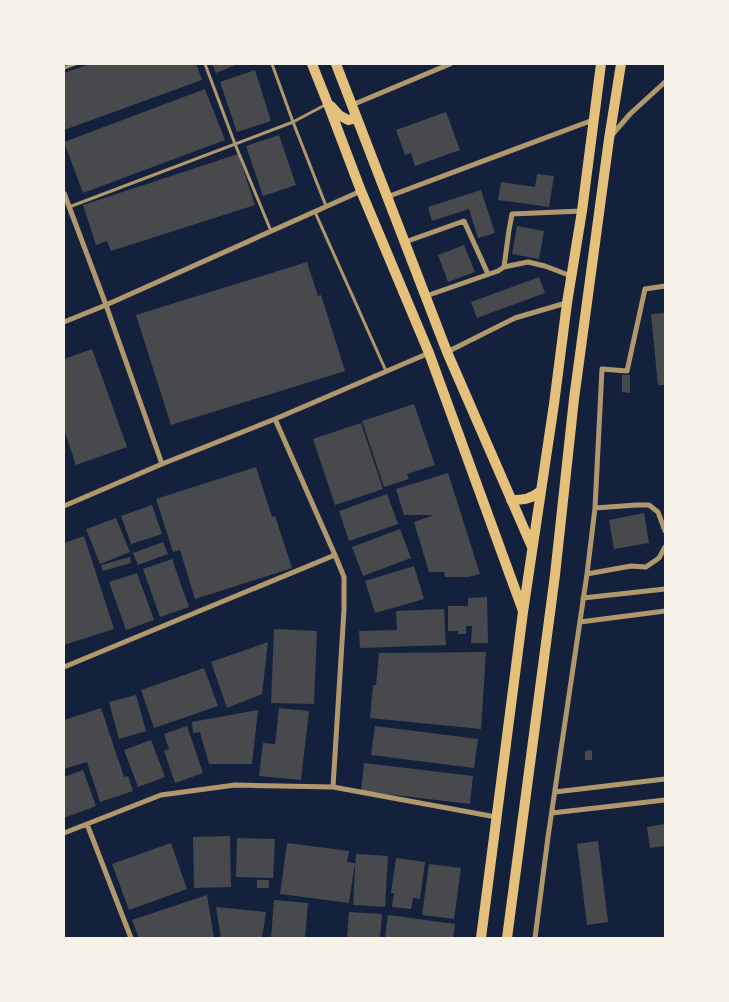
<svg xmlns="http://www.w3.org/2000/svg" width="729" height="1002" font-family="'Roboto Condensed',sans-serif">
<rect width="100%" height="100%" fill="#14213d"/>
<path fill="#48494c" d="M90,64h106l6,16 -138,50v-57z
M212,64h26l-22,9z
M255,70l16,51 -34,11 -17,-50z
M205,89l20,51 -142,53 -19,-51z
M446,112l14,38 -45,16 -4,-13 -6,2 -9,-25z
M279,135l17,50 -33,11 -17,-50z
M238,154l17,51 -144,46 -4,-10 -11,4 -13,-40z
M537,174l17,2 -5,31 -51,-7 3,-18 34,5z
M481,190l14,43 -17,5 -9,-29 -37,12 -4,-14z
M517,226l27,5 -5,28 -27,-5z
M464,245l11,27 -27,10 -10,-27z
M307,262l11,34 3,-1 24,76 -174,54 -35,-110z
M539,277l6,16 -68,25 -6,-16z
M665,313v72h-7l-7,-71z
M92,349l35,98 -51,18 -12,-36v-70z
M622,375h8v18l-8,-1z
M414,404l21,61 -28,9 2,5 -25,8 -22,-66z
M361,423l22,66 -48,16 -22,-66z
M256,467l16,50 3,-1 17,52 -97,31 -15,-49 -7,2 -17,-53z
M448,473l32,101 -12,3h-23l-1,-5h-15l-15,-50 20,-7h-30l-8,-26z
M387,494l11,30 -49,17 -10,-30z
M152,505l10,29 -31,10 -10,-28z
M644,513l5,30 -35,6 -5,-29z
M116,518l14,34 -30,12 -14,-35z
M400,529l11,29 -48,18 -11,-29z
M84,536l30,93 -50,16v-102z
M163,542l5,12 -30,11 -5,-12z
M130,557l1,6 -28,8 -2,-6z
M172,559l17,48 -29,10 -17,-48z
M414,566l10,33 -49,14 -10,-32z
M137,573l17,47 -28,10 -17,-48z
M487,597l1,46h-17l1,-17h-6v8h-8v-3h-10v-25h20v-8z
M444,609l2,36 -86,3 -1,-17 38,-1 -1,-19z
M274,629l43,2 -3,73 -43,-1z
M268,642l-6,52 -35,14 -16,-46z
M486,652l-5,77 -111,-11 3,-33h3l3,-32z
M204,668l14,38 -64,22 -13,-38z
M136,695l10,36 -27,8 -10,-37z
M101,708l23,69 4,-1 5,15 -33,11 -13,-40 -23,7v-46h1l-1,-3z
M279,708l30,3 -8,69 -42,-4 4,-33 12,1z
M258,710l-6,54h-43l-9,-32 -7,1 -1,-11z
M187,726l16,47 -28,10 -11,-32 5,-2 -5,-15z
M375,726l103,13 -4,29 -103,-13z
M151,740l14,37 -27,10 -14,-37z
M592,750v10h-7v-9z
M364,763l109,13 -3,28 -109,-13z
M83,770l13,36 -32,12v-41z
M665,824v22l-15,2 -3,-21z
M230,836l1,51 -37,1 -1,-51z
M237,838l38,1 -2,39 -37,-1z
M598,841l10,81 -21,3 -10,-81z
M171,843l16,46 -58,21 -17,-46z
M287,843l62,8 -2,11 8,1 -6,40 -69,-9z
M356,854l32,2 -3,51 -32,-2z
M396,858l29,4 -5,37 -7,-1 -2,11 -19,-2 2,-14h-3z
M429,864l32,4 -7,51 -32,-4z
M257,880h12v8h-12z
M207,895l7,43h-75l-7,-18z
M274,900l34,3 -3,35h-34z
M216,907l50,5 -4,26h-41z
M349,912l33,2 -2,24h-33z
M388,915l67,9 -2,14h-68z"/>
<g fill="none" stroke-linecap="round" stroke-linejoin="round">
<path stroke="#b1986c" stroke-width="3" d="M205,64l30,80 36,87
M272,64l21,58 33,84
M64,68l11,-4
M69,207l224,-85 32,-17
M315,212l71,159"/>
<path stroke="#b1986c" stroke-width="5" d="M352,105l98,-41
M612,135l18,-21 35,-32
M64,193l42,112 255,-114
M387,197l206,-77
M405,242l59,-21 24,53
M504,267l5,-37 3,-16 70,-3
M426,296l72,-25 6,-4 24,-5 17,4 26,10
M64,322l42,-17 56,159
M447,352l68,-34 51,-15
M275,419l60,136 9,22v33l-11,177
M64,506l98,-42 113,-45 154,-66
M595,508l41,-3h13l9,7 7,19
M587,574l44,-8 15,1 13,-9 6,-11
M583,598l82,-9
M580,622l85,-11
M64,667l271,-112
M555,792l110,-13
M552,813l113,-13
M87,824l44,114
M64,833l97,-38 74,-10 98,2 163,30
M535,938l13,-101 39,-263 8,-66 7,-139 25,2 18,-82 20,-3"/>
<path stroke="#e5c07b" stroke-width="10" d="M312,64l16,40 33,87 68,162 94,258
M336,64l111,288 85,195
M331,106l8,9 9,5 9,-2
M511,500c13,0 20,-1 30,-9
M481,938l42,-326 31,-208 13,-101 15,-92 19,-147
M507,938l48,-363 19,-176 35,-260 12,-75"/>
</g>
<rect width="729" height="1002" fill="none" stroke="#f6f1e7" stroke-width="130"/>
</svg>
